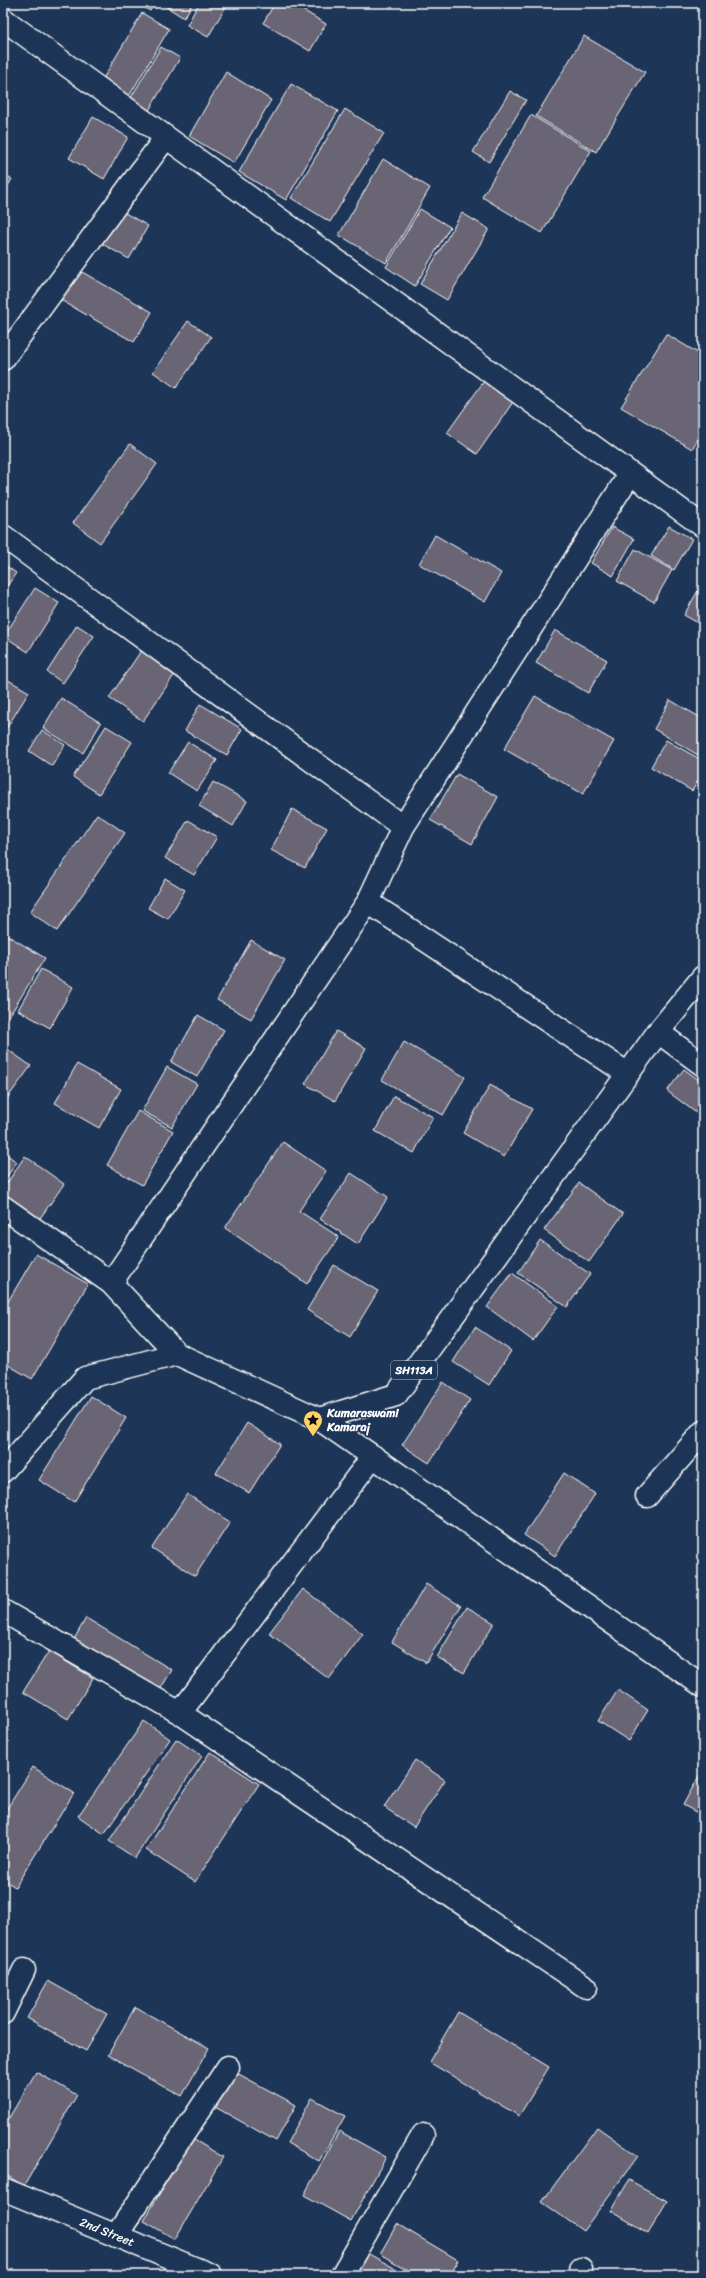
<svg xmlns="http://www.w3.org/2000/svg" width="706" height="2278" font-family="Sriracha,sans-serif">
<rect width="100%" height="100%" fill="#1d3557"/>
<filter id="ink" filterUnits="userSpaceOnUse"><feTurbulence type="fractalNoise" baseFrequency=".025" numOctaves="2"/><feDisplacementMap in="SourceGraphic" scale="8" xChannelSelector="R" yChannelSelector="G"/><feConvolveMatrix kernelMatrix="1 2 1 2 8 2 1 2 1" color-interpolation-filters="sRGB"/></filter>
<g filter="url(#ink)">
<path fill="#696574" stroke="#fff" d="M137,3h18l-5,8z
M163,3h30l-9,15 -22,-14z
M199,3h29l-20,34 -21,-12z
M275,3h16l35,21 -16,27 -47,-28z
M142,13l27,16 -41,69 -27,-16z
M584,36l61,36 -49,80 -60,-36z
M161,47l19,11 -32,54 -19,-11z
M226,72l45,28 -37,63 -45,-27z
M291,84l47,27 -52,89 -47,-28z
M510,91l16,9 -37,62 -16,-10z
M345,109l39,24 -54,89 -39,-24z
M531,115l60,36 -49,82 -60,-36z
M93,117l35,20 -24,42 -35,-21z
M383,159l47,29 -44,75 -47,-28z
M3,174l9,5 -9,15z
M118,209l30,17 -19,33 -30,-17z
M420,209l30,18 -35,59 -29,-19z
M462,213l27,16 -42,71 -27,-16z
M75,268l77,44 -18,30 -77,-44z
M188,321l23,16 -35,51 -23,-16z
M666,334l37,22v74l-11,19 -71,-42z
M484,381l29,21 -36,52 -30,-21z
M130,444l27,20 -57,79 -27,-20z
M669,526l23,13 -18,31 -23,-14z
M612,527l22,12 -21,37 -22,-13z
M435,535l66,38 -16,29 -66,-38z
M635,549l37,21 -18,32 -37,-21z
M3,564l13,9 -13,19z
M703,582v44l-19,-11z
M35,588l24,15 -31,49 -24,-16z
M77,625l17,11 -31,47 -16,-11z
M555,630l52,30 -19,33 -52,-30z
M143,648l34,23 -34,50 -34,-23z
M3,677l26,15 -23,37 -3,-2z
M535,696l79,45 -31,53 -79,-45z
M61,698l40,25 -18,30 -40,-25z
M670,700l33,19v39l-49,-29z
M200,704l42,25 -15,26 -42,-24z
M106,726l26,16 -33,52 -26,-17z
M42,730l23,15 -13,21 -23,-15z
M666,740l37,21v11l-11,19 -41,-24z
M188,742l29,18 -20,31 -29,-18z
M457,774l41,23 -26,47 -42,-24z
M213,782l34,19 -14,25 -34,-20z
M292,809l35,19 -22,40 -34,-18z
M97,814l28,19 -68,98 -27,-19z
M188,820l29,17 -23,38 -29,-17z
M165,878l20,12 -17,29 -20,-11z
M5,934l40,24 -42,68v-90z
M251,940l34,20 -34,59 -34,-19z
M41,969l32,18 -23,41 -32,-18z
M198,1015l26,15 -27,47 -26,-15z
M336,1031l30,17 -31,53 -30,-17z
M404,1042l61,35 -22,38 -61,-35z
M3,1046l28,20 -28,38z
M77,1064l44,25 -22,39 -44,-25z
M167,1067l30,17 -25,43 -30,-16z
M684,1069l19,14v35l-36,-27z
M490,1085l42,24 -28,48 -41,-24z
M394,1096l39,21 -19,36 -39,-22z
M138,1111l35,20 -31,54 -35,-20z
M283,1142l43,29 -27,40 40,26 -32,47 -82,-56z
M3,1152l14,10 -14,20z
M25,1156l39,28 -28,40 -33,-23v-12z
M351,1173l37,24 -30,47 -38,-25z
M579,1183l44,31 -34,48 -45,-32z
M540,1240l50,34 -23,33 -49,-34z
M36,1254l52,30 -56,95 -29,-17v-52z
M334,1265l44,26 -28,46 -43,-27z
M512,1273l46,33 -25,35 -46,-34z
M475,1327l36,24 -22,34 -36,-23z
M3,1374l7,3 -7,12z
M443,1382l27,18 -41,63 -27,-18z
M91,1396l35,22 -52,84 -35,-22z
M247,1423l33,21 -31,49 -33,-20z
M564,1473l31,21 -40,62 -31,-21z
M187,1494l43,28 -35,54 -43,-28z
M426,1584l35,22 -35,57 -34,-21z
M303,1589l60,45 -34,45 -60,-46z
M467,1607l27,16 -30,50 -27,-16z
M86,1618l86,52 -14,23 -85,-52z
M49,1651l44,27 -25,41 -45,-27z
M618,1690l30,20 -19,31 -31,-20z
M144,1721l26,18 -66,95 -26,-18z
M176,1739l26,17 -67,102 -26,-17z
M210,1752l49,32 -64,98 -49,-32z
M415,1760l30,20 -31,47 -30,-20z
M33,1767l41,26 -59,94 -12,-8v-64z
M703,1769v47l-20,-11z
M48,1981l59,33 -21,37 -59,-33z
M135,2007l74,41 -27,48 -74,-41z
M458,2012l91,55 -30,49 -90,-54z
M36,2072l41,23 -53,91 -21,-13v-45z
M235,2072l61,33 -20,36 -61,-34z
M312,2098l33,18 -26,45 -32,-18z
M597,2127l41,29 -55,75 -41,-29z
M339,2131l47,26 -35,64 -47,-26z
M191,2138l32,19 -48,82 -31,-18z
M629,2180l38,21 -19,32 -37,-22z
M397,2224l61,36 -9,15h-33l-36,-21z
M367,2253l40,22h-53z"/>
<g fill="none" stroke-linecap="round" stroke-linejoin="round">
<g stroke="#fff" stroke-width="25">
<path id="minor" d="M3,19l700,507
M3,359l163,-222
M3,536l400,291
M368,902l260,172
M658,1032l45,33
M3,1207l108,76 66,71
M111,1283l257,-381 35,-75 227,-353
M319,1419l384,267
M647,1496l56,-64
M3,1611l177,102 406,274
M180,1713l193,-257
M3,2013l21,-43
M3,2189l208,86
M116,2236l112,-169
M342,2275l81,-140
M578,2275l3,-6"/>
</g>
<g stroke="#fff" stroke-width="25">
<path id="primary" d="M3,1471l82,-93 92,-24 142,65 77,-24 262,-363 45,-55"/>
</g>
<use href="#minor" stroke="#1d3557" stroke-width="22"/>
<use href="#primary" stroke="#1d3557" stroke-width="22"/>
</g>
</g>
<defs>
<g id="sight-pin" transform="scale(1)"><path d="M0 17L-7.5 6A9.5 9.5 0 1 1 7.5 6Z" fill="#ffd166" stroke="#1d3557"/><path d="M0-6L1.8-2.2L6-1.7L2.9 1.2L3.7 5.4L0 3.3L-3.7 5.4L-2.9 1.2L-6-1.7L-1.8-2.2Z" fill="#111"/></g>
</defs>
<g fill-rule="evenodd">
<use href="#sight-pin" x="313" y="1420"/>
</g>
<g text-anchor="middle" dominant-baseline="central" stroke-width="3" stroke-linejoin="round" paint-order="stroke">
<rect fill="#1d3557" stroke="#bbc2cd" stroke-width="1" x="391" y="1361" width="46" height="18" rx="3"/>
<g font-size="11" font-weight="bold" fill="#fff">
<text x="414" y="1370">SH113A</text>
</g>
<g font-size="12" font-weight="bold" fill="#fff" stroke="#1d3557" text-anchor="start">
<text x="327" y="1413">Kumaraswami<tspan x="327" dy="14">Kamaraj</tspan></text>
</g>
<g font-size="12" fill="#fff" stroke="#1d3557">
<text transform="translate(107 2232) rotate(22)">2nd Street</text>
</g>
</g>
<rect width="706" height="2278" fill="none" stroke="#1d3557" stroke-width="16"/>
<rect x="8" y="8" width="690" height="2262" fill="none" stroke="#fff" stroke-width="1.5" filter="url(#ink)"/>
</svg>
